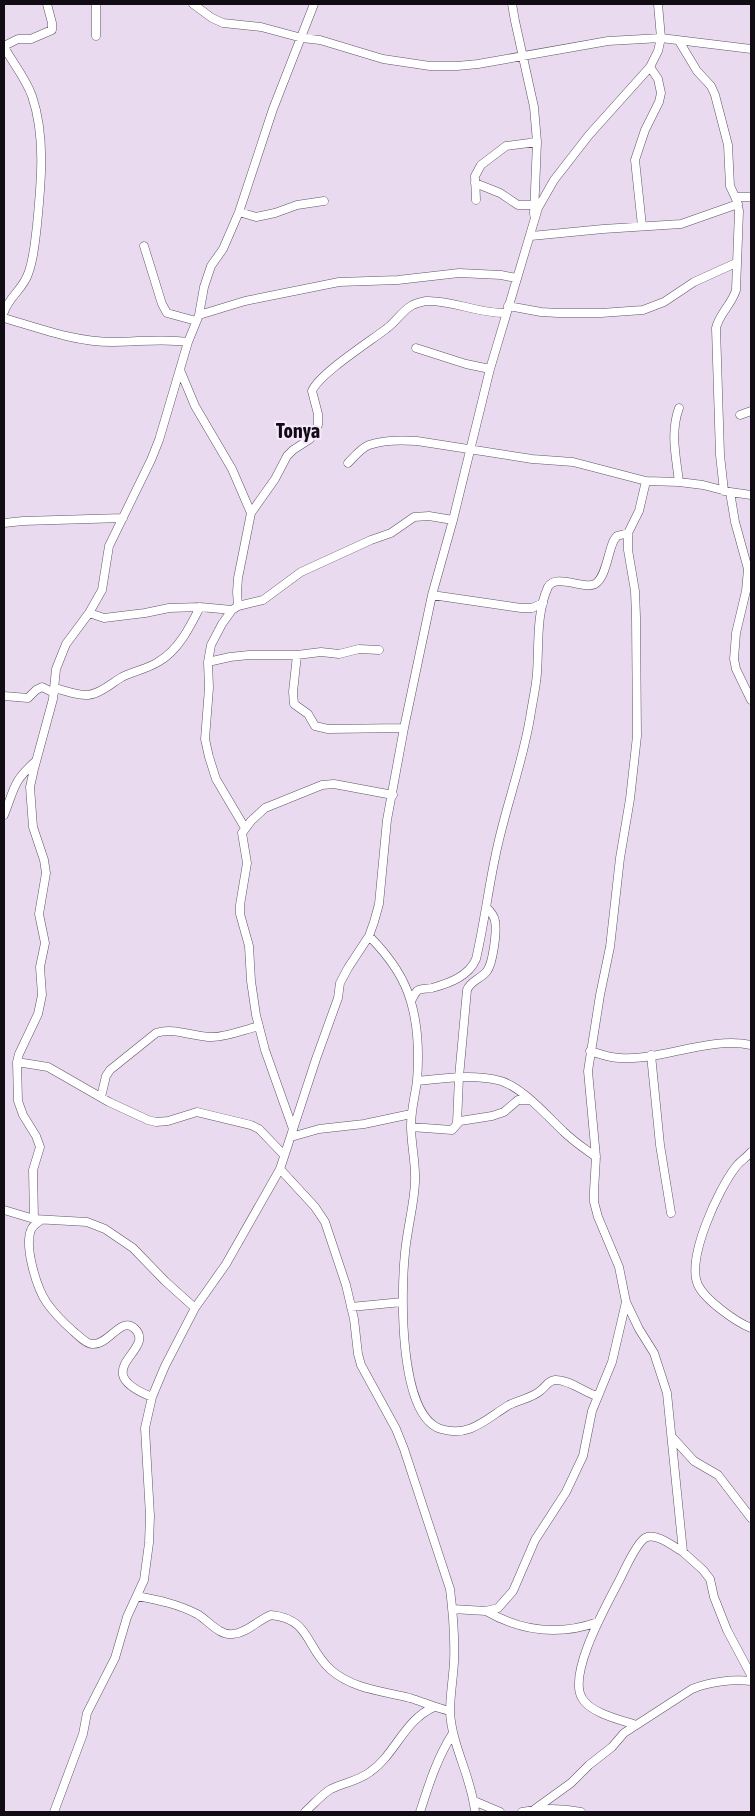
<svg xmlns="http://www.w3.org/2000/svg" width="755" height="1816" font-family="'Asap Condensed',sans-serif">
<rect width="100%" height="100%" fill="#e9daf0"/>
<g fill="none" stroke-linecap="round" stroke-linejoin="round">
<g stroke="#605466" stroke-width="9">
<path id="minor" d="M96,4v32
M193,4l19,14 11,5 38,4 41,11 18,2 63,19 47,7h27l21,-2 130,-23 53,-3 90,11
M512,4l3,17 19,86 3,35 -3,72
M679,41l18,30 14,15 4,9 13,50 2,41 7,15 2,10 -3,79c-4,14 -17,24 -20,38l4,127 4,36
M4,46l14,-7h13l21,-9v-7l-5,-19
M4,47c9,16 22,32 28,49 14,41 9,88 5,129 -2,16 -3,34 -9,49 -5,15 -19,23 -24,38
M475,183l25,10 18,12h15
M736,197h15
M476,200l-1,-24 6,-11 25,-19 31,-4
M239,212l17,5 19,-4 22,-8 27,-4
M642,226l-7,-66 10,-30 14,-28 2,-9 -3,-14 -8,-12
M531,236l72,-7 78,-5 57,-20
M144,246l18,58 5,9 29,8
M508,306l33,6 17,1h43l42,-3 21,-8 30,-20 42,-19
M199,315l46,-14 94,-19 59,-2 61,-7 42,2 15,3
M4,318c35,10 71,24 108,24 26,0 51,-4 76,0
M416,348l50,16 24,5
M180,370l15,36 37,63 19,44
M679,408c-9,25 -3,48 0,74
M740,415l11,-4
M348,463c6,-6 13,-15 21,-18 14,-5 33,-5 48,-4l115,18 41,3 73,19 33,1 24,3 27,7 21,3
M646,481l-7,30 -11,22v17l7,41 1,26 1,119 -7,63 -10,59 -10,89 -10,48 -12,76 8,86 -2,34v11l4,15 21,50 7,35 13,27 15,24 13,40 16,159 20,18 7,9 4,18 13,33 24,45
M730,492l5,30 13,47 -2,22 -10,42 -2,26 2,10 15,31
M4,523l19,-2 100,-3
M432,595l89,13h11l11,-5
M238,606l-1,-14 1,-14 13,-65 24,-34 12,-23 6,-6 17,-11 8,-14v-11l-6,-23c7,-17 57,-49 74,-62 9,-6 15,-17 25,-23 4,-3 10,-4 15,-5 27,-1 53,13 80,12
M89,613l15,5 41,-5 24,-5 31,-1 32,3
M297,655l-4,37 1,12 14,10 7,12 13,3 76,-1
M208,662l22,-5 19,-2h48l24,-3 18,2 20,-5 20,1
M54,688c10,2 24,8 34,7 12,-1 24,-12 34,-18 12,-6 25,-8 36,-15 20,-11 32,-35 42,-55
M4,696l24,2 8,-8 6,-3 12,6
M4,815c11,-27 8,-33 32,-54
M245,828l-29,-49 -7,-22 -4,-18 4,-51 -1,-26 3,-17 11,-21 10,-14 6,-4 25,-6 38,-28 70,-32 20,-7 23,-16 15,-1 24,4
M369,936c18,18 35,40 42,66 7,24 8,54 6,79 -2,15 -6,29 -6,45 0,19 5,37 4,56 -1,24 -8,47 -10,71 -4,37 -7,163 36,176 29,9 46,-11 68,-24 10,-5 23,-7 31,-14 6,-4 7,-10 15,-11 13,-1 29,12 42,16
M411,1001c2,-3 3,-7 6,-10 4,-3 11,-2 15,-3 18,-5 37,-12 44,-29 8,-34 12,-68 19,-101 9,-47 27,-92 35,-140 2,-14 6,-30 7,-45 2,-27 -1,-60 11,-86 8,-14 36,3 47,-3 11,-6 13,-33 19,-44l3,-4 11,-3
M590,1051c10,3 20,7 30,7 42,3 89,-22 131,-13
M651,1055l9,90 11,68
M17,1062l31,5 61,35 39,18 8,2 12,-1 29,-9 54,13 8,4 25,26
M417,1081c27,-3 57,-7 84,0 22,7 45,34 62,50 10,10 22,18 33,26
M101,1097l5,-21 4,-6 46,-37c18,-6 37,4 56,4 15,0 31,-7 47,-11
M457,1123l2,-46 8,-87c3,-9 14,-11 20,-19 6,-8 10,-40 8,-50 -1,-6 -5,-10 -8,-13
M411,1127l41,3 8,-9 32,-5 12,-4 14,-12h11
M293,1129l-28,-79 -9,-35 -5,-34 -2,-35 -9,-32v-9l7,-42 -5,-30 9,-12 14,-13 57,-23 12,-1 59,11
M291,1137l28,-8 45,-5 47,-10
M751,1152c-5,6 -12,10 -16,16 -17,22 -49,91 -37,117 7,15 38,37 53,43
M280,1169l35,38 10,15 21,63 8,34 4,35 3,11 35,64 8,20 46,140c3,24 5,49 4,73 -1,17 -4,34 -4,50 2,35 22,66 25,100
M4,1210l30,9 53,3 18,7 28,19 32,33 30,27
M34,1219l-1,-49 7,-23 -4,-11 -13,-21 -5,-14 -1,-39 2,-8 19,-40 4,-19 -2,-28 5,-24 -6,-29 7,-41 -2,-13 -11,-33 -3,-40 4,-18 19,-70 3,-30 10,-25 23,-31 13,-23 7,-44 42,-86 8,-20 29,-98 11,-27 5,-28 7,-21 12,-17 16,-37 34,-103 41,-105
M41,1220c-4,3 -9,6 -10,10 -7,17 6,59 16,73 7,10 17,20 26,28 5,4 13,13 19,13 16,2 29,-28 42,-16 25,22 -50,42 18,69
M351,1307l51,-5
M673,1438l21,23 24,14 33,43
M137,1596c21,4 41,8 60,18 11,6 22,22 36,20 14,-1 25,-14 38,-19 40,4 34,32 60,55 22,19 51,21 79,28 13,4 26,10 40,13
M452,1609l34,2 12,-3 15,-17 22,-51 31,-48 17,-36 9,-45 20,-49 14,-60
M486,1611c35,20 73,25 112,11
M636,1725c-15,-5 -46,-12 -54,-27 -15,-25 27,-97 39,-121 5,-10 15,-33 24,-39 11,-6 29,9 38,14
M474,1801l26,11
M535,1809l36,-26 18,-18 23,-18 12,-14 68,-44c17,-7 40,-10 59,-8
M54,1812l29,-78 4,-21 28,-55 12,-41 17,-37 5,-37 1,-27 -5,-88 7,-31 13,-31 30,-58 31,-44 54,-95 36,-110 22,-61 2,-15 8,-15 21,-32 5,-14 5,-18 8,-84 17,-92 28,-133 21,-75 37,-151 48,-161 16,-28 35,-45 61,-68 8,-16 3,-13 -3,-34
M305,1812c8,-7 16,-17 26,-23 12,-6 27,-8 39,-17 25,-17 34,-52 64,-65
M420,1812c9,-28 17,-54 33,-79
M522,1812c19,-4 40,-4 59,0"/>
</g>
<use href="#minor" stroke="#fff" stroke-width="8"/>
</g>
<g text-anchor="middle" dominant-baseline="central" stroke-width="4.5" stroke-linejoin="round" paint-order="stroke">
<g font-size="20" font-weight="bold" fill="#110c13" stroke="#f6e7fd">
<text x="298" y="430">Tonya</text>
</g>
</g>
<rect width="755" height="1816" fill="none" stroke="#110c13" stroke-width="10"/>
</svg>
